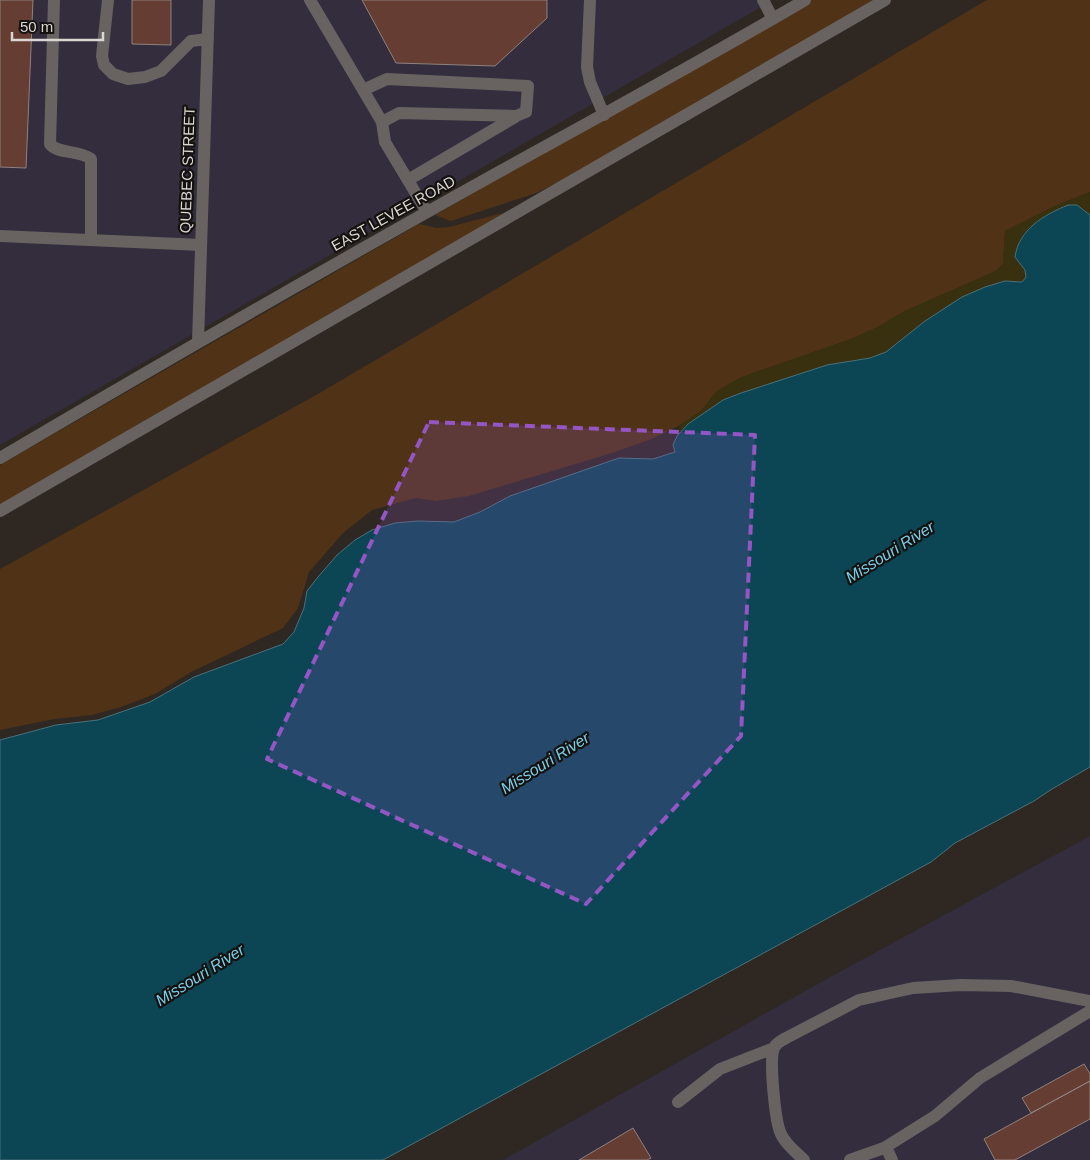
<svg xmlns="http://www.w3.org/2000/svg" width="1090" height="1160" font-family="Arial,sans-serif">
<rect width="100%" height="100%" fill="#2f2822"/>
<path fill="#332d3e" d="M0,0h773l-773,445z
M1090,836v324h-587l331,-185z"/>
<path fill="#503316" d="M811,0h65l-315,181 -25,12 -85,28 -16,-6z
M987,0h103v192l-35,14 -50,25 -2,33 -7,7 -91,40 -27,16 -27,12 -109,38 -25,14 -16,20 -21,14 -28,14 -43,15 -140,42 -33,5 -20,-3 -44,12 -29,23 -34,39 -11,36 -15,20 -92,44 -36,22 -34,13 -29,8 -38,4 -54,11v-161l318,-175z
M503,213l-11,8 -492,286v-42l419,-241 18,4 12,-1z"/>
<path fill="#393010" d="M1090,192v23l-13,-9 -24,6 -15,9 -15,13 -8,23 10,13 1,7 -4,5 -18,-1 -19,6 -60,34 -39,31 -16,6 -21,3 -108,32 -33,17 -20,14 -11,12 3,-11 21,-14 16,-20 25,-14 109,-38 27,-12 27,-16 91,-40 7,-7 2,-33 50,-25z"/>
<path fill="#0c4655" stroke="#4a717a" d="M1068,205h9l13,10v552l-38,22 -18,12 -79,42 -24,19 -548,298h-383v-420l56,-15 42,-5 52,-18 44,-25 89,-33 11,-12 10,-24 3,-17 11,-14 19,-22 18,-15 17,-10 23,-7 23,-2 36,1 26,-10 30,-16 109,-38 34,1 22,-7 -2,-7 4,-9 11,-12 35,-24 18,-7 86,-28 43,-7 16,-6 39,-31 37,-24 23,-10 20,-6 17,1 4,-5 -1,-7 -10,-13c4,-28 29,-42 53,-52z"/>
<path fill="#663d32" stroke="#8e827f" d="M0,0h33l-7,168 -26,-1z
M132,0h39v45l-39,-1z
M362,0h185v18l-52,48 -99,-3z
M1084,1064l6,10v7l-59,32 -9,-15z
M1090,1081v38l-75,41h-20l-11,-21z
M633,1128l18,30 -4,2h-68z"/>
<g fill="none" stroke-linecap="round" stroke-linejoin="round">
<path stroke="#686361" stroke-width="12" d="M54,0l-4,144c7,10 30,6 41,15v81
M108,0l-6,56 2,9 9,9 15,5 17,-2 16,-6 30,-30 17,-2
M310,0l72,122 3,20 42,70
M590,0l-3,67 3,15 14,33
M763,0l10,19
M363,90l24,-11 141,7 -2,26 -10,4 -117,-3 -17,9
M408,180l107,-63
M0,236l201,9
M198,342l11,-342
M0,458c165,-97 330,-192 497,-285 103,-57 206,-113 308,-173
M0,511l885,-511
M678,1102l42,-33 54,-21
M886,1147l6,13
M804,1160c-7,-7 -19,-16 -23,-26 -6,-12 -12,-74 -7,-86 2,-5 7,-7 12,-10l73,-38 54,-12 48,-3 50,1 79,15
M850,1160l34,-12 51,-32 45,-38 110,-67"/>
</g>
<path fill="#9356c4" fill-opacity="0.2" stroke="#9356c4" stroke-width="4" stroke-dasharray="10 6" stroke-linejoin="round" d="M429,422l326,13 -14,301 -155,168 -319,-145z"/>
<g text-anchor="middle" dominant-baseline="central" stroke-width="4.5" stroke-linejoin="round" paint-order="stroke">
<g font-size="15" fill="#dad6d2" stroke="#15110f">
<text transform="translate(187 170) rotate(-88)">QUEBEC STREET</text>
<text transform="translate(393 213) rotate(-29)">EAST LEVEE ROAD</text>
</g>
<g font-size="16" font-style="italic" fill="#78cee8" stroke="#15110f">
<text transform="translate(890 552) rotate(-32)">Missouri River</text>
<text transform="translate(545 763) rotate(-32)">Missouri River</text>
<text transform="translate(200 975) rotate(-32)">Missouri River</text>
</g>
</g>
<path d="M12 32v8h91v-8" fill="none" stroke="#dad6d2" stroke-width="2.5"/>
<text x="20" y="32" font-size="15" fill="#dad6d2" stroke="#15110f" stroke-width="4" paint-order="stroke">50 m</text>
</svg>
